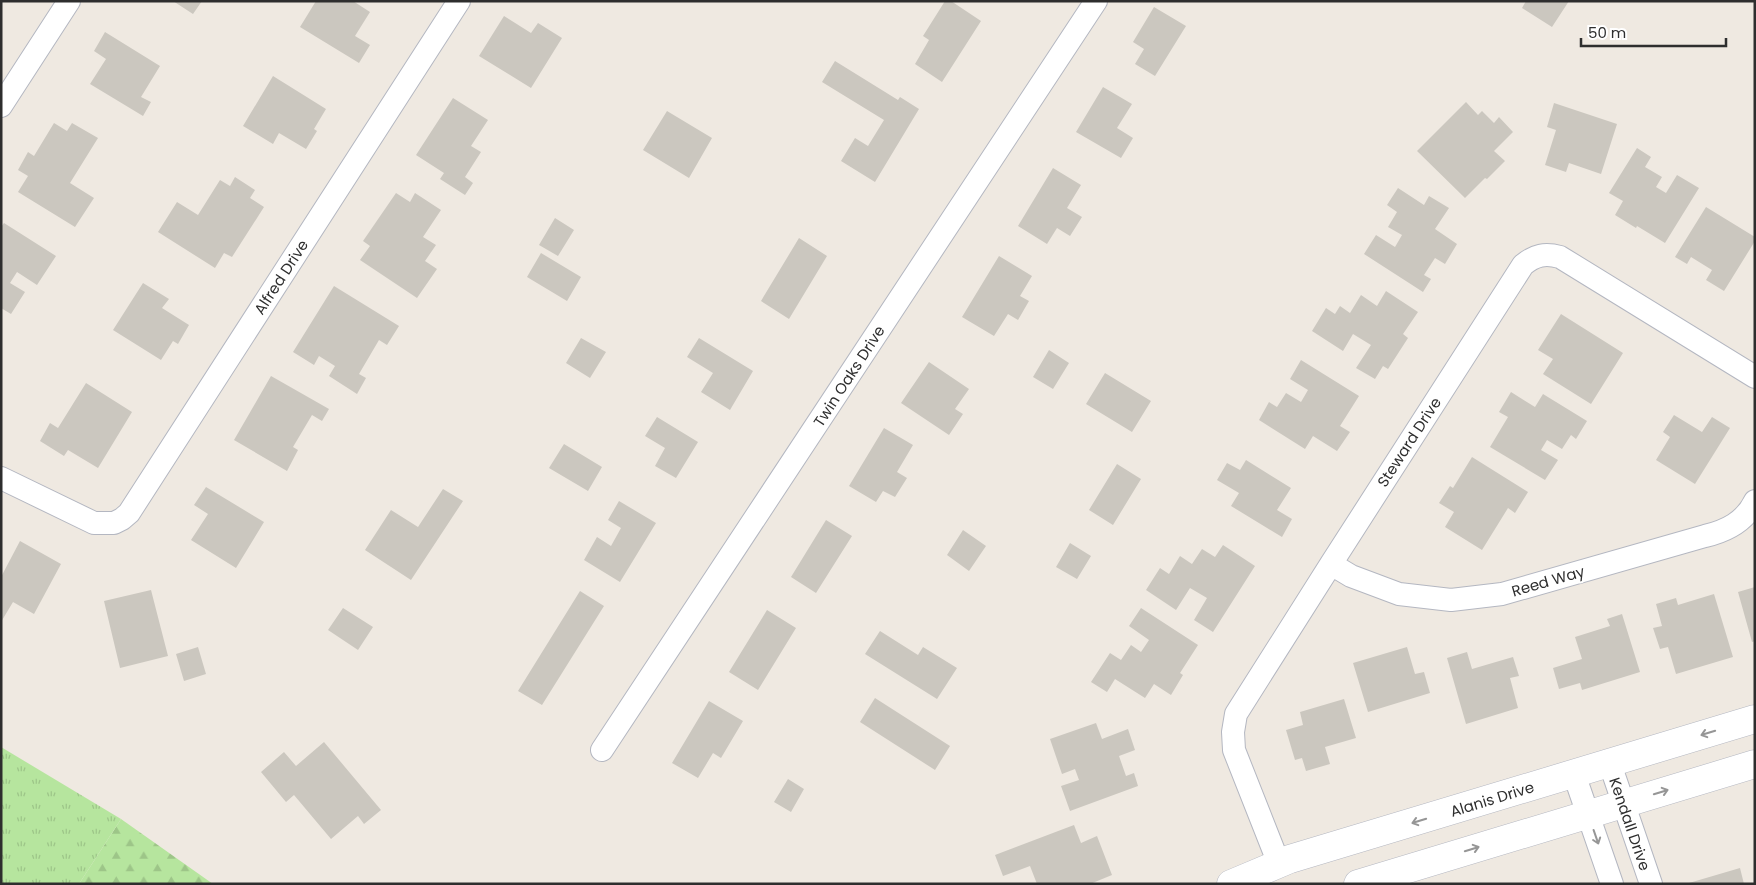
<svg xmlns="http://www.w3.org/2000/svg" width="1756" height="885" font-family="Poppins,sans-serif">
<defs>
<pattern id="forest-firs" width="22" height="20" patternUnits="userSpaceOnUse" patternTransform="scale(1.25)"><rect width="22" height="20" fill="#b6e59e"/><path d="M5 1l3.5 6h-7zM16 11l3.5 6h-7z" fill="#9dc588"/></pattern>
<pattern id="park-tufts" width="24" height="20" patternUnits="userSpaceOnUse" patternTransform="scale(1.25)"><rect width="24" height="20" fill="#b6e59e"/><path d="M3 7l-1-3M5 7V3M7 7l1-3M15 17l-1-3M17 17v-4M19 17l1-3" fill="none" stroke="#9dc588"/></pattern>
</defs>
<rect width="100%" height="100%" fill="#efe9e1"/>
<path fill="url(#forest-firs)" d="M121,819l92,65h-134z"/>
<path fill="url(#park-tufts)" d="M1,747l120,72 -42,65h-78z"/>
<path fill="#cbc7bf" d="M173,1h29l-9,13z
M316,1h37l17,11 -15,24 15,9 -11,18 -59,-36z
M945,1h6l30,20 -39,61 -27,-18 14,-24 -6,-4z
M1526,1h43l-17,26 -30,-19z
M1154,7l32,19 -31,50 -20,-12 9,-15 -11,-7z
M504,16l27,17 7,-10 24,15 -31,50 -52,-32z
M105,32l55,34 -19,31 10,5 -8,14 -53,-32 16,-25 -12,-8z
M835,61l63,39 2,-3 19,12 -44,73 -34,-21 14,-23 13,8 16,-26 -62,-38z
M273,76l53,33 -12,20 3,2 -11,18 -27,-16 -6,11 -30,-18z
M1103,87l29,17 -15,24 16,10 -12,20 -45,-26z
M453,98l35,22 -17,26 10,6 -16,25 8,6 -8,12 -25,-16 4,-6 -28,-18z
M1466,102l12,13 4,-4 12,12 5,-6 14,15 -19,19 11,10 -18,18 -2,-1 -20,20 -48,-47z
M1554,103l63,21 -16,50 -32,-11 -3,9 -21,-7 11,-35 -9,-3z
M667,111l45,27 -23,40 -46,-28z
M54,123l13,8 5,-8 26,15 -28,45 24,15 -19,29 -57,-35 10,-16 -10,-6 10,-18 6,4z
M1637,148l14,9 -6,10 17,10 -6,10 10,6 11,-18 22,13 -34,55 -28,-17 -1,2 -21,-13 8,-14 -14,-8z
M1053,168l28,17 -14,23 15,9 -12,19 -13,-8 -10,16 -29,-18z
M235,177l20,13 -5,8 14,9 -32,50 -8,-4 -9,15 -57,-36 19,-30 21,13 22,-35 10,6z
M1398,188l26,17 5,-9 20,12 -14,21 22,15 -12,20 -10,-6 -11,17 7,4 -8,13 -59,-38 12,-19 19,12 7,-12 -14,-8 9,-15 -10,-7z
M396,193l14,9 5,-9 26,17 -18,27 13,8 -11,16 12,8 -20,29 -57,-38 10,-14 -7,-5z
M1706,207l49,30v4l-31,50 -18,-11 6,-10 -21,-13 -4,7 -12,-7z
M555,218l19,12 -16,26 -19,-11z
M4,223l52,33 -19,29 -20,-13 -7,11 15,9 -14,22 -10,-6v-81z
M799,238l28,18 -38,63 -28,-18z
M541,253l40,24 -14,24 -40,-24z
M999,256l33,20 -12,20 9,5 -11,19 -10,-6 -14,22 -32,-19z
M143,283l26,16 -7,9 27,17 -11,19 -5,-3 -12,19 -48,-30z
M334,286l65,40 -12,19 -8,-5 -20,34 7,4 -9,16 -28,-18 6,-10 -16,-10 -5,9 -21,-13z
M1386,291l32,21 -15,22 5,4 -20,31 -5,-3 -8,13 -19,-11 15,-23 -18,-11 -10,17 -31,-20 14,-23 9,6 5,-8 10,7 11,-18 16,11z
M1561,314l62,39 -32,51 -48,-30 10,-15 -15,-9z
M581,338l25,14 -16,26 -24,-15z
M699,338l54,33 -23,39 -29,-18 12,-19 -26,-16z
M1049,350l20,13 -16,26 -20,-12z
M1301,360l58,36 -19,30 10,6 -13,19 -24,-15 -8,13 -46,-29 10,-18 8,5 9,-14 15,9 7,-12 -18,-11z
M929,362l40,27 -14,20 8,5 -14,21 -48,-32z
M1105,373l46,28 -19,31 -46,-28z
M271,376l58,33 -7,12 -10,-6 -19,32 5,3 -11,21 -53,-31z
M86,383l46,29 -34,56 -30,-18 -4,6 -24,-15 10,-18 8,5z
M1511,392l24,15 8,-13 44,27 -11,18 -5,-4 -9,14 -15,-9 -6,10 17,10 -13,20 -55,-33 18,-30 -9,-5z
M1674,415l28,17 10,-15 18,11 -35,56 -39,-24 14,-23 -7,-5z
M657,417l41,25 -22,36 -21,-12 10,-18 -20,-12z
M884,428l29,17 -16,27 10,6 -12,19 -12,-6 -7,11 -27,-16z
M564,444l38,23 -14,24 -39,-23z
M1472,457l56,35 -13,21 -7,-5 -26,42 -37,-23 9,-15 -15,-9 11,-17 3,2z
M1246,460l45,28 -14,22 15,9 -10,18 -51,-31 8,-13 -22,-13 10,-17 13,7z
M1117,464l24,15 -28,46 -24,-15z
M206,487l58,35 -28,46 -45,-28 17,-26 -14,-9z
M443,489l20,12 -52,79 -46,-30 26,-40 27,17z
M619,501l37,22 -36,59 -36,-22 13,-23 14,9 10,-18 -13,-8z
M826,520l26,16 -36,57 -25,-16z
M963,530l23,16 -17,25 -22,-16z
M20,541l41,23 -27,50 -21,-12 -12,20v-45z
M1070,543l21,13 -14,23 -21,-12z
M1223,545l32,21 -42,66 -19,-12 13,-22 -17,-10 -14,22 -30,-20 14,-22 9,6 11,-18 12,8 10,-15 13,8z
M1755,587v54l-3,1 -14,-50z
M151,590l17,66 -48,12 -16,-67z
M580,591l24,15 -62,99 -24,-14z
M1714,594l19,63 -57,17 -8,-27 -8,2 -7,-21 9,-2 -6,-22 20,-6 2,7z
M343,608l30,19 -15,23 -30,-20z
M1141,608l57,37 -18,28 3,2 -12,20 -17,-11 -9,14 -30,-19 -8,13 -16,-10 19,-29 11,7 10,-15 10,7 8,-12 -20,-14z
M767,610l29,18 -38,62 -29,-18z
M1622,614l18,58 -58,18 -2,-7 -21,6 -6,-21 29,-9 -7,-22 35,-11 -3,-7z
M880,631l38,24 5,-8 34,21 -20,31 -72,-45z
M198,647l8,27 -22,7 -8,-27z
M1407,647l8,27 9,-2 6,21 -62,19 -15,-49z
M1467,652l5,17 41,-12 6,19 -9,2 8,30 -52,16 -19,-66z
M875,698l75,48 -15,24 -75,-48z
M1344,699l12,39 -31,9 5,17 -24,7 -4,-13 -7,2 -9,-30 17,-5 -3,-13z
M709,701l34,20 -22,37 -8,-5 -15,25 -26,-15z
M1096,723l6,16 26,-10 7,21 -16,6 7,20 8,-3 4,13 -68,25 -9,-25 18,-6 -4,-11 -13,5 -12,-35z
M324,742l57,68 -17,14 -6,-8 -27,23 -37,-44 -8,7 -25,-30 23,-20 12,14z
M788,779l16,10 -13,23 -17,-10z
M1074,825l7,18 16,-7 15,39 -22,9h-53l-7,-18 -27,10 -8,-21z
M1740,868l4,16h-55v-1z"/>
<g fill="none" stroke-linecap="round" stroke-linejoin="round">
<g stroke="#b4b7c1" stroke-width="24">
<path id="minor" d="M1,106l68,-105
M1,478l93,45h20l8,-4 7,-6 330,-512
M1331,564l20,12 48,18 52,6 51,-6 203,-58c21,-5 40,-14 50,-35
M602,750l494,-749
M1610,764l41,120
M1574,774l38,110
M1279,864l-45,-114 -1,-18 3,-18 95,-150 192,-299c12,-10 22,-12 37,-8l195,120"/>
</g>
<g stroke="#b4b7c1" stroke-width="29">
<path id="secondary" d="M1231,884l59,-25 465,-140
M1358,884l397,-120"/>
</g>
<use href="#minor" stroke="#fff" stroke-width="22"/>
<use href="#secondary" stroke="#fff" stroke-width="28"/>
</g>
<defs><path id="oneway-shaft" d="M-6 0H5M1.5-3L5.5 0L1.5 3" fill="none" stroke-width="1.6" stroke-linecap="round" stroke-linejoin="round" transform="scale(1.25)"/></defs>
<g stroke="#969696">
<use href="#oneway-shaft" transform="translate(1708 733) rotate(163)"/>
<use href="#oneway-shaft" transform="translate(1661 792) rotate(-17)"/>
<use href="#oneway-shaft" transform="translate(1419 821) rotate(163)"/>
<use href="#oneway-shaft" transform="translate(1596 837) rotate(71)"/>
<use href="#oneway-shaft" transform="translate(1472 849) rotate(-17)"/>
</g>
<g text-anchor="middle" dominant-baseline="central" stroke-width="4" stroke-linejoin="round" paint-order="stroke">
<g font-size="15" fill="#2e2e2e" stroke="#fff">
<text transform="translate(281 277) rotate(-57)">Alfred Drive</text>
<text transform="translate(849 376) rotate(-57)">Twin Oaks Drive</text>
<text transform="translate(1409 442) rotate(-57)">Steward Drive</text>
<text transform="translate(1548 581) rotate(-16)">Reed Way</text>
<text transform="translate(1492 799) rotate(-17)">Alanis Drive</text>
<text transform="translate(1630 824) rotate(71)">Kendall Drive</text>
</g>
</g>
<rect width="1756" height="885" fill="none" stroke="#2e2e2e" stroke-width="5"/>
<path d="M1581 38v8h145v-8" fill="none" stroke="#2e2e2e" stroke-width="2.5"/>
<text x="1588" y="38" font-size="15" fill="#2e2e2e" stroke="#ffffff" stroke-width="4" paint-order="stroke">50 m</text>
</svg>
